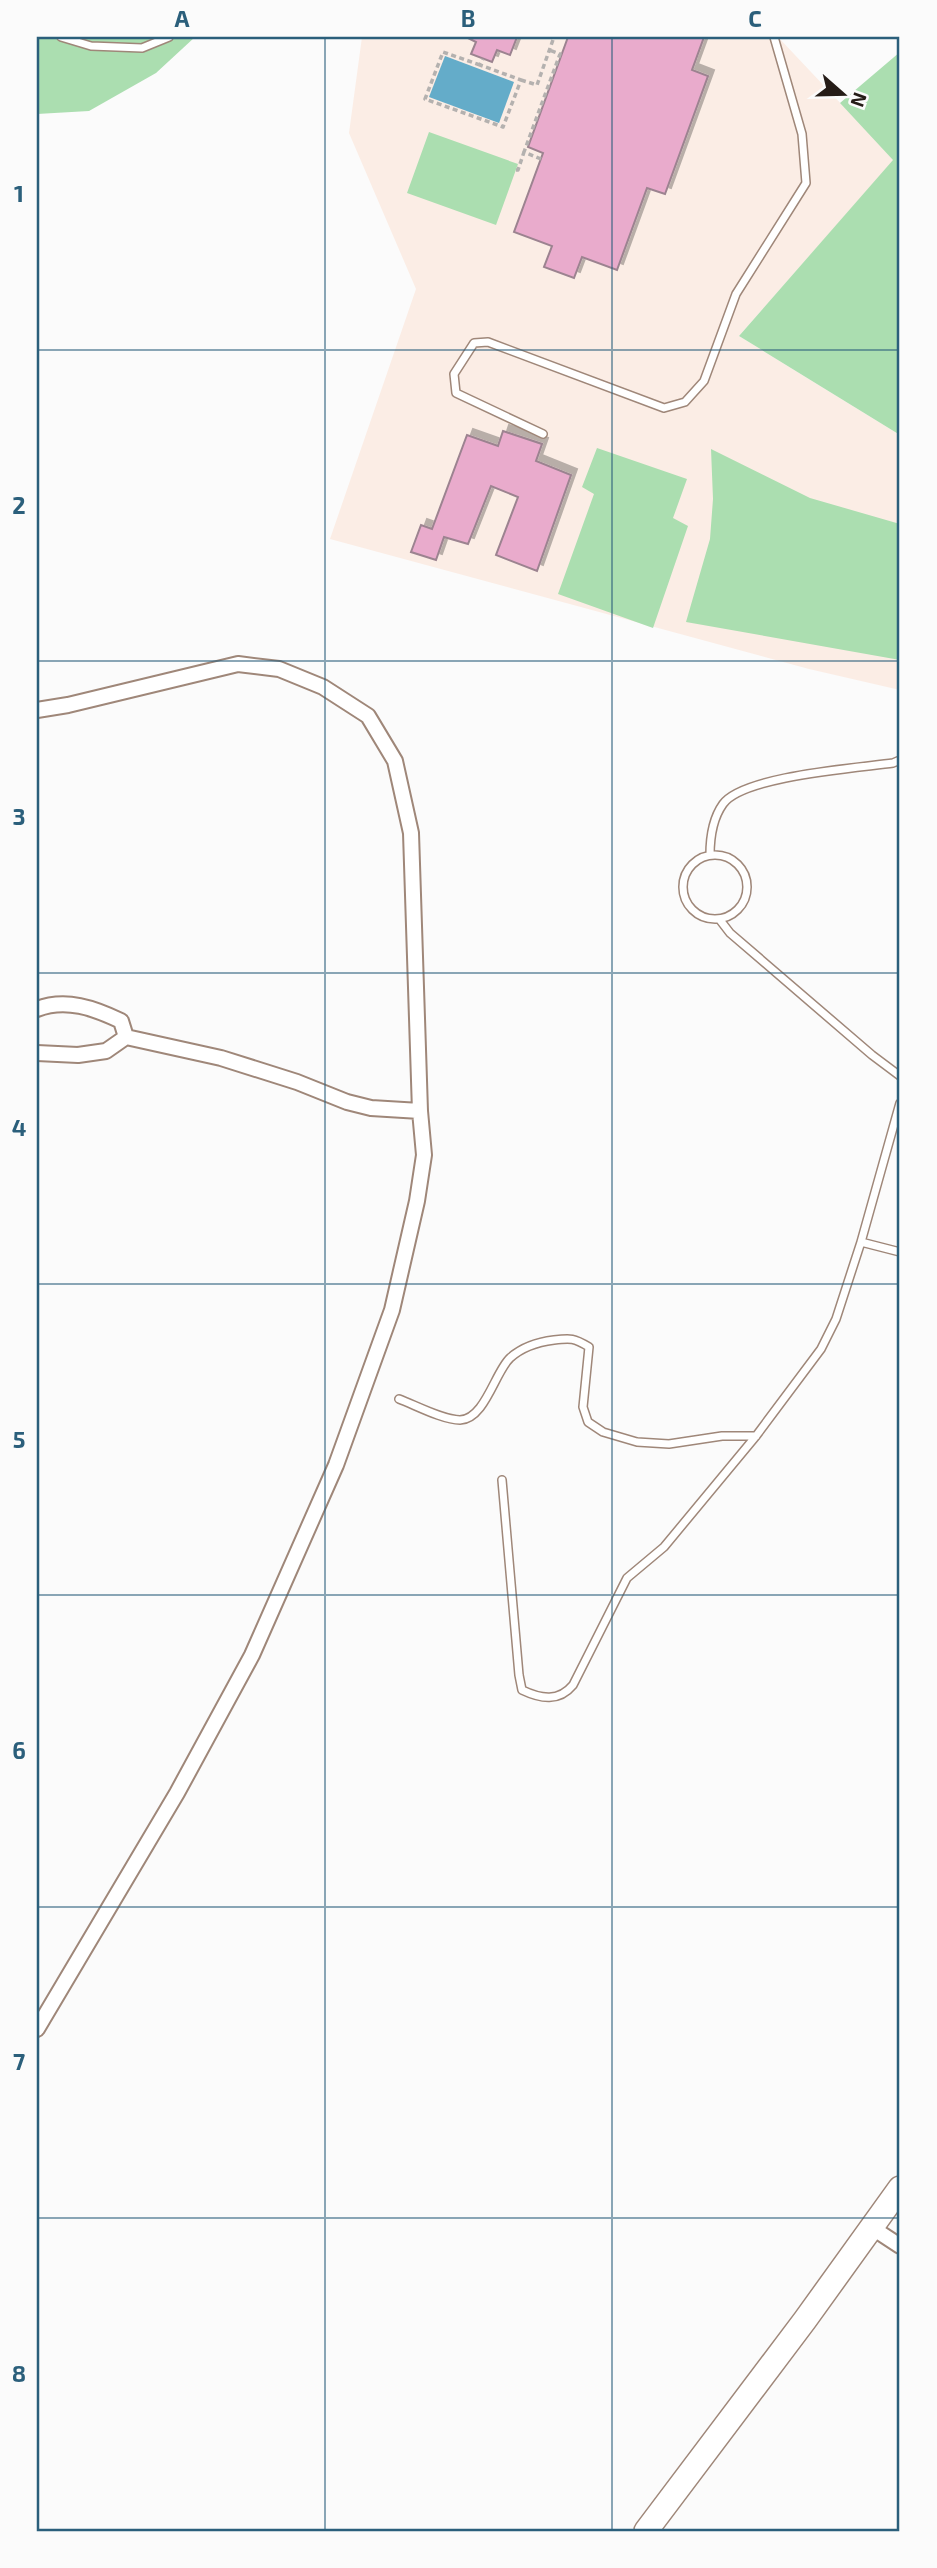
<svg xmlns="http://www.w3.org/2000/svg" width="937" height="2568" font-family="'Exo 2',sans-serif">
<defs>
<filter id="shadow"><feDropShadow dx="6" dy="-6" stdDeviation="0" flood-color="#0004"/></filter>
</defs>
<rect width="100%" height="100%" fill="#fbfbfb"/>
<path fill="#fbede5" d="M362,37h416l116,123 -155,176 161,99v255l-91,-21 -479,-130 86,-250 -67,-156z"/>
<path fill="#abdeb0" d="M37,37h158l-39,36 -67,38 -52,3z
M900,52v383l-161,-99 154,-176 -53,-57z
M429,132l89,32 -22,61 -89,-32z
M597,448l90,31 -14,39 15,8 -35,102 -95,-34 36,-100 -12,-7z
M711,449l99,49 90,26v136l-214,-38 24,-83 3,-40z"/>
<path fill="#64acc9" d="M445,56l69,26 -15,41 -70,-26z"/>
<path fill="#e9abcc" stroke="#9c8390" stroke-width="2" filter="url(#shadow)" d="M466,37h51l-7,18 -13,-5 -5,12 -21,-8 5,-12z
M568,37h136l-12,33 16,6 -43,118 -18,-6 -30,82 -35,-13 -8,21 -30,-11 8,-21 -38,-14 29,-79 -15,-6z
M503,431l39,13 -6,17 35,14 -34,96 -41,-16 22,-58 -27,-11 -23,58 -24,-7 -8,23 -25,-8 10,-27 11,4 35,-94 31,11z"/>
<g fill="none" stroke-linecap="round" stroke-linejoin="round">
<g stroke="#9f8779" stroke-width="10">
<path id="lane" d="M61,37l30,9 51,2 27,-11
M543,434l-87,-41 -2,-19 20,-31 14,-1 176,66 21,-6 19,-21 32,-87 70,-111 -4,-49 -28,-97
M683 887a32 32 0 1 1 64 0a32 32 0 1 1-64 0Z
M710,855c0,-17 3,-37 13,-51 20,-28 134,-36 170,-41l7,-3
M720,920l10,13 142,122 28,21
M861,1242l39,-139
M399,1399c16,6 44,21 61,21 25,-1 35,-48 50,-62 12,-11 28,-16 44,-18 17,-2 20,-2 35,7l-6,60 5,15 15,10 34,10 32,2 53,-8h34
M502,1480l17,195 3,15c19,9 37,12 51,-5l54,-107 37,-31 92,-111 65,-87 15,-30 25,-77 39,10"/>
</g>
<g stroke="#9f8779" stroke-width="18">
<path id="street" d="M37,710l31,-5 170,-41 41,5 44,18 45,29 27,45 16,72 9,278 4,44 -7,46 -25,109 -56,155 -84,190 -75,138 -140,236
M37,1009c29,-11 57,-1 84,12l5,16 95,21 76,24 50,20 24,6 49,3
M37,1053l41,2 28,-4 20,-14
M871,2227l29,19"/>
</g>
<g stroke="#9f8779" stroke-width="26">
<path id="primary" d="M646,2531l159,-211 95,-132"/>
</g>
<path stroke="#b4b1af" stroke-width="3.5" stroke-dasharray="5 3.5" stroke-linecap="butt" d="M480,65l-37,-13 -18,47 78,28 18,-47 -41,-15 3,-6
M521,80l16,5 17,-48
M541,159l-17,-7 36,-98 -11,-4
M516,170h2l6,-18"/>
<use href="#lane" stroke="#fff" stroke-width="7"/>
<use href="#street" stroke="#fff" stroke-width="14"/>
<use href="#primary" stroke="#fff" stroke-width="23"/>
</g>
<path fill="none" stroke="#2b5f7b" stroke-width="2" stroke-opacity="0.55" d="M325,37v2494M612,37v2494M37,350h863M37,661h863M37,973h863M37,1284h863M37,1595h863M37,1907h863M37,2218h863"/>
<rect width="937" height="2568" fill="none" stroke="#fbfbfb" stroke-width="77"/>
<g transform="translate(843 94) rotate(110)" stroke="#fbfbfb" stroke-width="5" paint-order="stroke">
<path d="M0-5L12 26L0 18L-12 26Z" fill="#251c17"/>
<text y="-10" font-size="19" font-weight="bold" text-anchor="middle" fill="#251c17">N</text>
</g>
<rect x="38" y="38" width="860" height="2492" fill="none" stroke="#2b5f7b" stroke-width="2.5"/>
<g font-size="23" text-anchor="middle" font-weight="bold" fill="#2b5f7b">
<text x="182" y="27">A</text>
<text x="468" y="27">B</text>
<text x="755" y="27">C</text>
<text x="19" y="202">1</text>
<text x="19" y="514">2</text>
<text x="19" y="825">3</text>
<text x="19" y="1136">4</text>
<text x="19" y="1448">5</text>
<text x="19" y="1759">6</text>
<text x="19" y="2070">7</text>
<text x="19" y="2382">8</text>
</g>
</svg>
